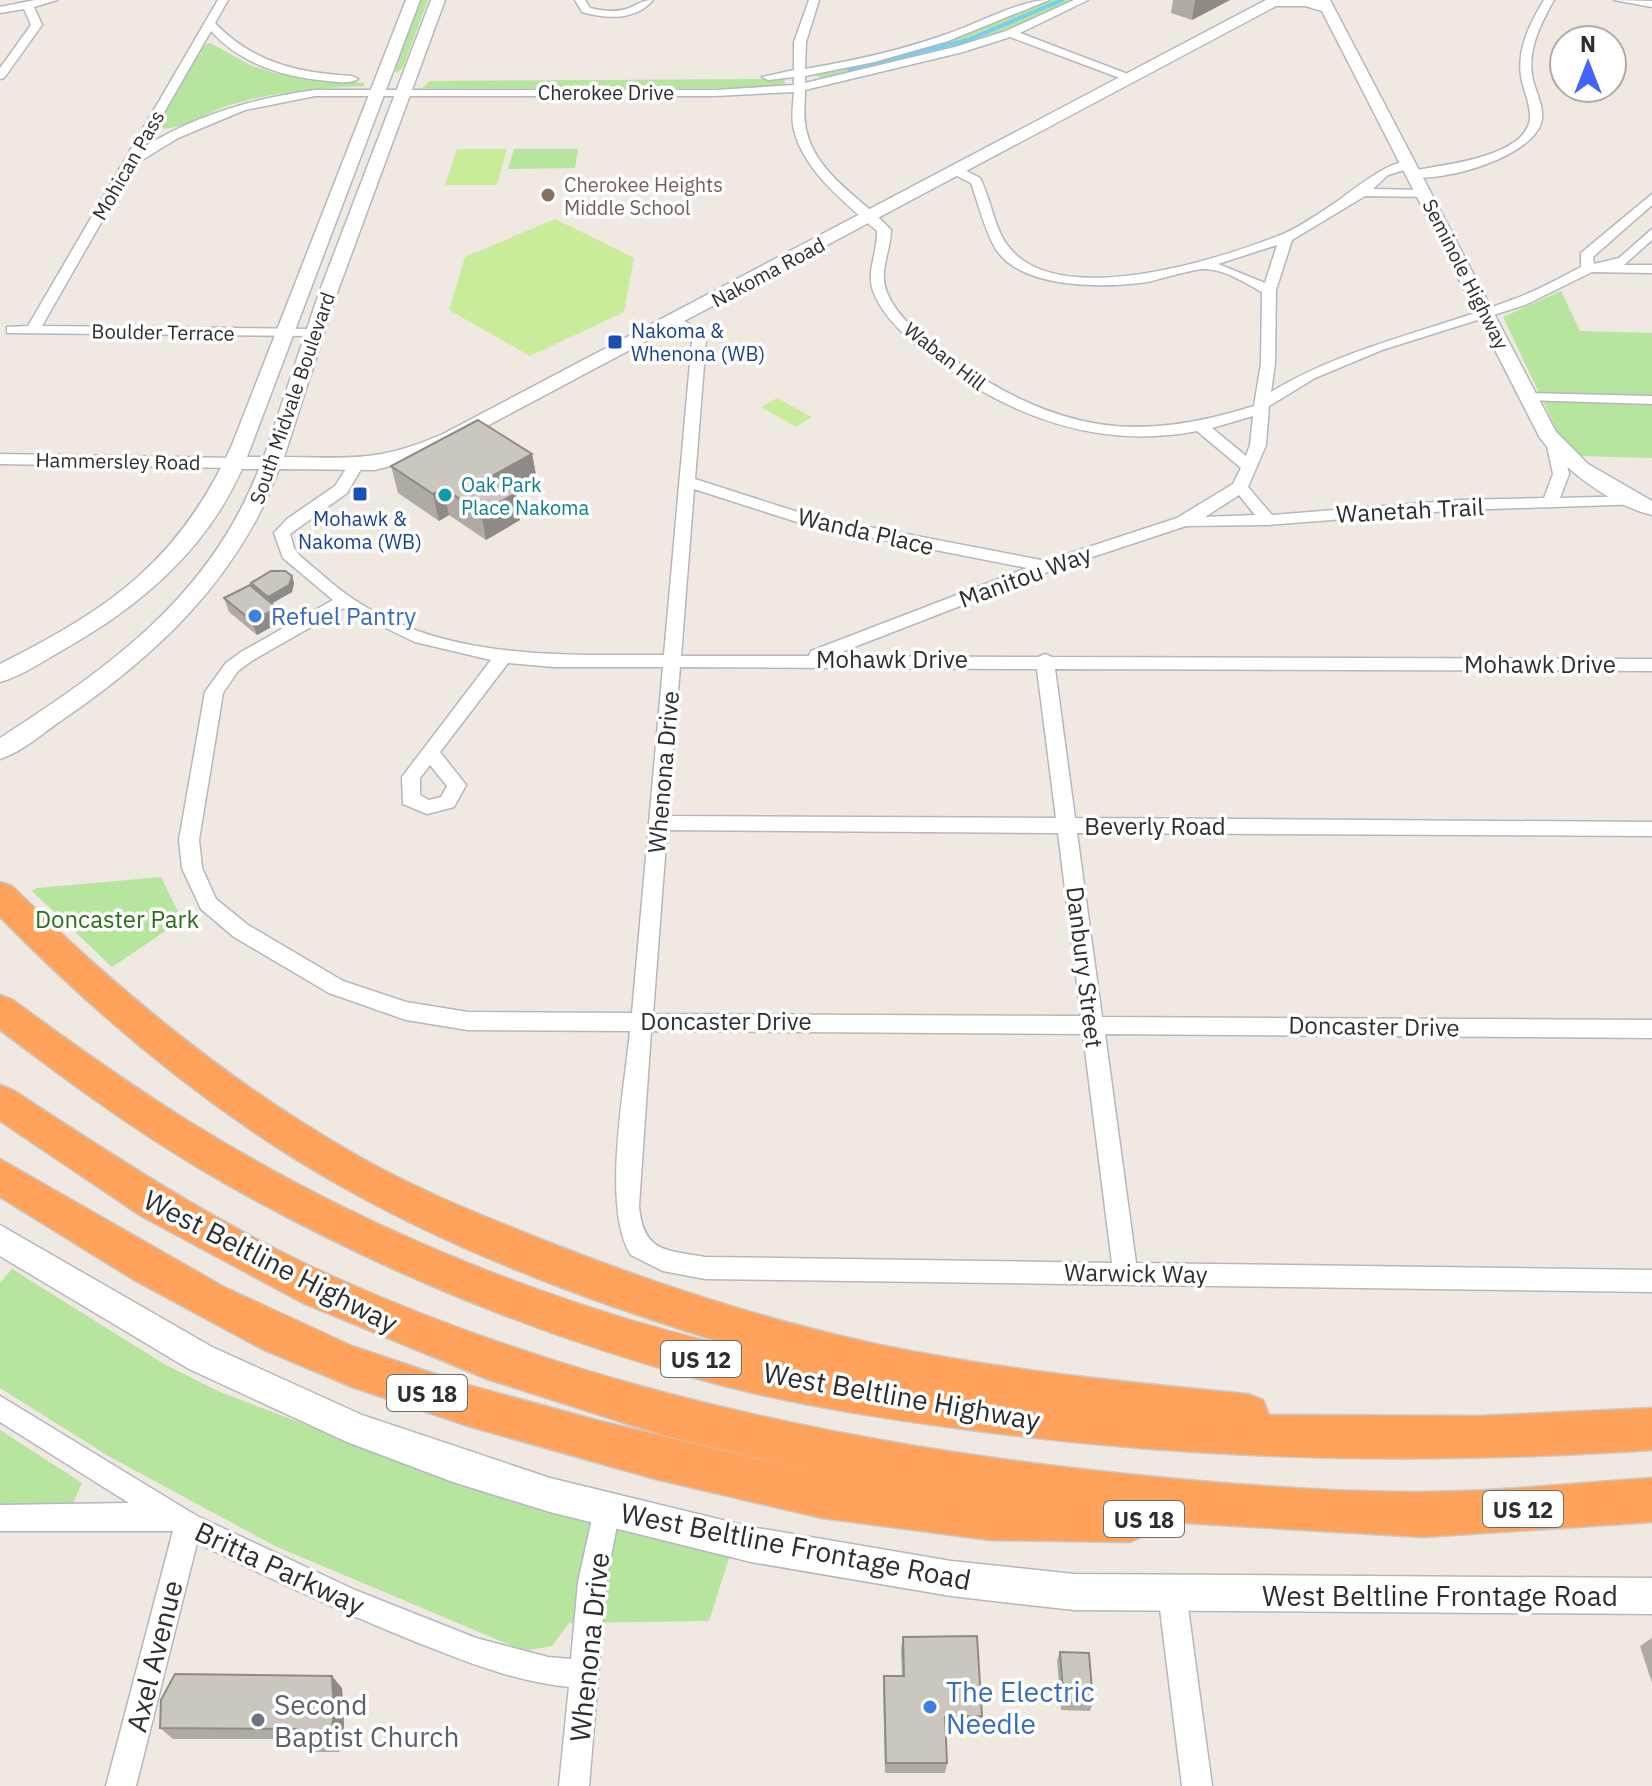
<svg xmlns="http://www.w3.org/2000/svg" width="1652" height="1786" font-family="'IBM Plex Sans',sans-serif">
<rect width="100%" height="100%" fill="#efe9e1"/>
<path fill="#b6e59e" d="M419,0h9l-25,67 -6,6 -3,-6z
M1048,0h27l-64,29 -55,19 -134,31 -7,-4 156,-44z
M210,43l42,23 26,8 86,9v3c-46,2 -93,6 -137,20 -21,7 -50,28 -71,21l48,-82z
M784,79l2,6 -9,3h-355l8,-7z
M514,149h64l-3,19 -67,1z
M1561,291l19,40 72,2v125l-74,-2 -20,-23 -55,-116z
M161,877l21,43 -70,47 -80,-76 5,-3z
M12,1269l152,95 56,28 247,94 263,69 -21,66 -140,2 -17,23 -28,5 -249,-105 -165,-89 -110,-69v-105z
M0,1430l82,53 -10,22 -72,2z"/>
<path fill="#c9ec9a" d="M457,149h50l-10,36h-52z
M555,219l79,39 -10,54 -94,44 -81,-46 16,-53z
M777,398l35,19 -16,10 -35,-20z"/>
<g fill="none" stroke-linecap="round" stroke-linejoin="round">
<path stroke="#75cff0" stroke-width="4" d="M849,69l119,-29 94,-40"/>
<g stroke="#b4b7c1" stroke-width="3">
<path id="street" d="M35,0h22l-23,7 8,18 -38,53 -4,1v-11l31,-43 -7,-16 -24,4v-6z
M218,0h10l-13,23c38,40 84,50 137,53l6,3c-8,5 -20,3 -30,2 -44,-4 -86,-16 -117,-50l-67,116c53,-32 110,-49 171,-57h400l79,-5v-8l-26,3 -6,-3 32,-7v-28l15,-42h10l-13,42 -1,27c47,-8 94,-18 139,-34 31,-10 75,-35 105,-35l-101,41 -74,21 -69,14v7l150,-36 51,-16 68,-31h14l-68,33 113,43v4h-8l-115,-43 -47,15 -158,38c0,13 -2,27 1,39 9,45 56,69 85,101 0,20 -12,40 -5,60 11,30 43,52 68,70 104,71 180,84 300,46l7,-42 1,-72c-17,-9 -36,-22 -56,-23 -11,-1 -45,10 -59,13 -43,6 -129,8 -153,-36 -10,-19 -16,-43 -23,-63l-18,-9v-6h8l19,10c11,21 14,50 28,68 49,65 208,14 270,-10 17,-6 33,-18 48,-27 24,-15 62,-51 88,-48v6l-26,8 -15,14 52,1 6,4 -2,3 -64,-1 -73,44 -16,50 -1,74 -4,28c76,-46 161,-61 243,-93 23,-8 45,-21 67,-32v-14l71,-59v11l-59,52 1,7 25,-6 33,-29v11l-28,25h28v8l-60,-1 -67,33 -143,45 -67,28 -46,28 -3,39 -18,42 24,28 188,-15 84,-2 9,-24 -6,-28 8,-5 8,5 6,28 -9,24 77,-2 6,2v6l-183,6 -192,15 -82,1 -133,44 -222,86 207,1 7,-3 7,3 600,2v12l-597,-2 20,149 577,4v14l-575,-3 25,184 550,3v18l-547,-4 31,229 516,7v22l-947,-13 -42,-8 -32,-16c-30,-46 -6,-168 -1,-224l-162,-1 -62,-10 -77,-27 -95,-56 -33,-28 -19,-41 -3,-28 26,-148 21,-29 15,-11 92,-52 -50,-42 -9,-25 13,-14 48,-33 16,-25h10l3,3 -17,29 -57,41 4,14 6,8c17,14 35,31 53,43 91,61 206,56 311,56l28,-315 -22,-15v-6c15,-2 28,10 36,21l-11,139 112,36 239,46 131,-43 56,-34 8,-16 -44,-37c-97,19 -187,-14 -263,-72 -23,-18 -50,-39 -61,-68 -7,-20 5,-39 4,-60 -30,-27 -73,-59 -83,-101 -3,-12 -1,-26 0,-38l-79,4h-400l-70,14 -67,28 -44,27 -92,161 271,3 7,4 -2,3 -311,-3v-6l21,-1zM1277,245l-12,38 -47,-19zM1253,416l-3,29 -4,11 -34,-28zM694,489l109,35 224,44 -216,83 -2,5h-128zM1239,495l16,20 -50,2zM344,608l71,34 76,18 -89,117 1,27 24,10 27,-7 12,-22 -26,-33 68,-89 46,4h109l-31,346 -164,-1 -62,-10 -63,-21 -95,-56 -32,-26 -14,-31 -3,-28 24,-147 15,-22 15,-11zM680,667l357,2 19,149 -388,-2zM430,765l17,21 -6,11 -12,3 -9,-5v-17zM667,830l391,3 23,183 -428,-2zM651,1031l432,3 29,229 -407,-6c-40,-7 -62,-5 -66,-51z
M575,0h10l5,8c13,3 27,5 39,0 10,-4 13,-8 24,-8 -18,21 -46,19 -71,12z
M1544,0h10c-13,23 -26,48 -22,75 2,15 14,33 9,48 -11,35 -98,59 -130,54v-6c29,-6 114,-13 119,-52 1,-15 -7,-29 -9,-43 -4,-27 9,-53 23,-76z
M1614,0l38,1v6z
M1528,393l124,3v8l-129,-4 -2,-3z
M0,454l236,4 8,5 -8,5 -236,-4z
M0,1396l197,120 158,74 121,48 72,19 23,2 7,-77 16,-72 4,-9 9,-4 9,4 4,9 -14,72 -17,204h-30l10,-99c-54,-5 -104,-26 -153,-45 -75,-30 -147,-64 -219,-99l-61,243h-30l67,-255h-173v-26l129,-2 -129,-81z
M1172,1579l10,4 4,10 26,193h-30l-24,-193 4,-10z"/>
</g>
<g stroke="#b4b7c1" stroke-width="3">
<path id="secondary" d="M406,0h14l-173,457h17l55,-164 112,-293h14l-108,293 -53,164c67,1 95,5 159,-23l823,-434h64l226,432 32,32 64,37v14c-41,-10 -86,-44 -112,-77l-218,-427 -17,-5h-29l-819,436 -41,18 -42,10 -95,-1c-41,110 -122,186 -217,251 -19,13 -40,32 -62,39v-21c111,-72 209,-141 259,-269h-17c-37,83 -104,139 -181,182 -19,11 -40,25 -61,31v-18c111,-56 179,-103 232,-219z
M0,1225l212,122 150,68 188,63 201,49 200,34 123,13 578,4v36l-578,-4 -123,-14 -200,-34 -201,-50 -97,-30 -106,-40 -158,-73 -189,-113z"/>
</g>
<g stroke="#c9c9c9" stroke-width="3">
<path id="highway" d="M0,882l12,4c104,103 217,197 346,270 56,32 115,56 175,80 112,45 228,83 347,109 121,25 245,37 368,49l15,6 6,15 210,1 173,-8v42c-226,15 -449,11 -674,-19 -92,-12 -186,-26 -276,-51 -173,-47 -346,-119 -500,-210 -71,-42 -137,-91 -202,-140v-35l13,5c60,44 121,88 185,127 168,103 363,183 556,225 -144,-43 -292,-96 -422,-171 -123,-71 -233,-163 -332,-264z
M0,1085l13,5c104,68 207,136 321,187 250,112 520,169 792,197 97,10 196,18 293,18 78,0 156,-9 233,-14v44l-229,15 -271,-16 -6,14 -16,7 -140,-2 -168,-22 -167,-39 -187,-53 -116,-39 -90,-38 -128,-69 -134,-83v-38l224,128 128,59 116,39 132,36 222,53 -160,-39 -175,-56 -184,-76 -162,-87 -141,-95z"/>
</g>
<use href="#street" fill="#fff" fill-rule="evenodd"/>
<use href="#secondary" fill="#fff" fill-rule="evenodd"/>
<use href="#highway" fill="#ffa35c" fill-rule="evenodd"/>
</g>
<path fill="#afaba4" d="M1173,0h57l-38,20 -21,-7z
M532,454l5,26 -22,13 5,27 -34,20 -37,-25 -10,6 -41,-28 -7,-27z
M292,576l2,7 -2,9 -20,11 10,18 -25,14 -28,-23 -5,-14 28,-12 -1,-3z
M903,1637l79,79 -3,11 -33,1 1,35 -2,10h-60l-2,-86 1,-11h18l-1,-27z
M1652,1638v45l-12,-37z
M1060,1652l33,51 -3,8 -29,-1 -4,-50z
M342,1688l2,38 -5,26h-32l-11,-10 1,-3h-124l-13,-11z"/>
<path fill="#8e8b86" d="M1195,0h35l-38,20z
M532,454l5,26 -41,24 -6,-27z
M443,488l6,27 -10,6 -6,-27z
M516,493l4,27 -34,20 -5,-27z
M292,576l2,7 -2,9 -21,12 -3,-7z
M277,608l5,13 -25,14 -5,-14z
M332,1676l10,12 2,38 -5,26 -10,-10z"/>
<path fill="#cbc7bf" stroke="#8e8b86" stroke-width="2" d="M478,420l54,34 -42,23 26,16 -35,20 -38,-25 -10,6 -42,-28z
M271,571h14l7,5 -3,9 -21,12 -17,-14z
M250,585l27,23 -25,13 -28,-23z
M977,1636l5,80 -37,1 2,46h-61l-2,-87h20l-1,-39z
M1060,1652l29,1 4,50h-29z
M175,1674l157,2 2,39 -5,27h-33l3,-13 -139,-1 1,-28z"/>
<circle fill="#8d6e63" stroke="#fff" stroke-width="3" cx="548" cy="195" r="8"/>
<g fill="#1a4fb4" stroke="#fff" stroke-width="3">
<rect x="607" y="334" width="16" height="16" rx="4"/>
<rect x="352" y="486" width="16" height="16" rx="4"/>
</g>
<circle fill="#0f9aa8" stroke="#fff" stroke-width="3" cx="445" cy="495" r="8"/>
<g fill="#3f7fe0" stroke="#fff" stroke-width="3">
<circle cx="255" cy="616" r="8"/>
<circle cx="930" cy="1707" r="8"/>
</g>
<circle fill="#6b7280" stroke="#fff" stroke-width="3" cx="258" cy="1720" r="8"/>
<g text-anchor="middle" dominant-baseline="central" stroke-width="7" stroke-linejoin="round" paint-order="stroke">
<g font-size="20" fill="#2e2e2e" stroke="#fff">
<text x="606" y="92">Cherokee Drive</text>
<text transform="translate(128 165) rotate(-60)">Mohican Pass</text>
<text transform="translate(768 272) rotate(-28)">Nakoma Road</text>
<text transform="translate(1466 274) rotate(63)">Seminole Highway</text>
<text transform="translate(163 332) rotate(1)">Boulder Terrace</text>
<text transform="translate(945 356) rotate(38)">Waban Hill</text>
<text transform="translate(292 398) rotate(-71)">South Midvale Boulevard</text>
<text transform="translate(118 461) rotate(1)">Hammersley Road</text>
</g>
<g font-size="20" fill="#785e54" stroke="#fff" text-anchor="start">
<text x="564" y="184">Cherokee Heights<tspan x="564" dy="23">Middle School</tspan></text>
</g>
<g font-size="20" fill="#164399" stroke="#fff" text-anchor="start">
<text x="631" y="330">Nakoma &amp;<tspan x="631" dy="23">Whenona (WB)</tspan></text>
<text x="360" y="518" text-anchor="middle">Mohawk &amp;<tspan x="360" dy="23">Nakoma (WB)</tspan></text>
</g>
<g font-size="20" fill="#0d838f" stroke="#fff" text-anchor="start">
<text x="461" y="484">Oak Park<tspan x="461" dy="23">Place Nakoma</tspan></text>
</g>
<g fill="#fff" stroke="#6d6d6d" stroke-width="2">
<rect x="661" y="1341" width="80" height="36" rx="6"/>
<rect x="387" y="1375" width="80" height="36" rx="6"/>
<rect x="1483" y="1491" width="80" height="36" rx="6"/>
<rect x="1104" y="1501" width="80" height="36" rx="6"/>
</g>
<g font-size="22" font-weight="bold" fill="#2e2e2e">
<text x="701" y="1359">US 12</text>
<text x="427" y="1393">US 18</text>
<text x="1523" y="1509">US 12</text>
<text x="1144" y="1519">US 18</text>
</g>
<g font-size="24" fill="#2e2e2e" stroke="#fff">
<text transform="translate(1410 510) rotate(-3)">Wanetah Trail</text>
<text transform="translate(866 531) rotate(13)">Wanda Place</text>
<text transform="translate(1025 576) rotate(-20)">Manitou Way</text>
<text x="892" y="659">Mohawk Drive</text>
<text x="1540" y="664">Mohawk Drive</text>
<text transform="translate(663 772) rotate(-85)">Whenona Drive</text>
<text x="1155" y="826">Beverly Road</text>
<text transform="translate(1085 967) rotate(83)">Danbury Street</text>
<text x="726" y="1021">Doncaster Drive</text>
<text transform="translate(1374 1026) rotate(1)">Doncaster Drive</text>
<text transform="translate(1136 1273) rotate(1)">Warwick Way</text>
</g>
<g font-size="24" fill="#366cbe" stroke="#fff" text-anchor="start">
<text x="271" y="616">Refuel Pantry</text>
</g>
<g font-size="24" fill="#2c6e1b" stroke="#fff">
<text x="117" y="919">Doncaster Park</text>
</g>
<g font-size="28" fill="#2e2e2e" stroke="#fff">
<text transform="translate(271 1261) rotate(27)">West Beltline Highway</text>
<text transform="translate(902 1396) rotate(10)">West Beltline Highway</text>
<text transform="translate(796 1546) rotate(11)">West Beltline Frontage Road</text>
<text transform="translate(280 1568) rotate(25)">Britta Parkway</text>
<text x="1440" y="1595">West Beltline Frontage Road</text>
<text transform="translate(589 1647) rotate(-84)">Whenona Drive</text>
<text transform="translate(154 1656) rotate(-76)">Axel Avenue</text>
</g>
<g font-size="28" fill="#366cbe" stroke="#fff" text-anchor="start">
<text x="946" y="1691">The Electric<tspan x="946" dy="32">Needle</tspan></text>
</g>
<g font-size="28" fill="#5b616d" stroke="#fff" text-anchor="start">
<text x="274" y="1704">Second<tspan x="274" dy="32">Baptist Church</tspan></text>
</g>
</g>
<g transform="translate(1588 64)"><circle r="38" fill="#ffffff" stroke="#ababab" stroke-width="2"/>
<path d="M0-6L14 30L0 20L-14 30Z" fill="#4264fb"/>
<text y="-12" font-size="22" font-weight="bold" text-anchor="middle" fill="#2e2e2e">N</text>
</g>
</svg>
